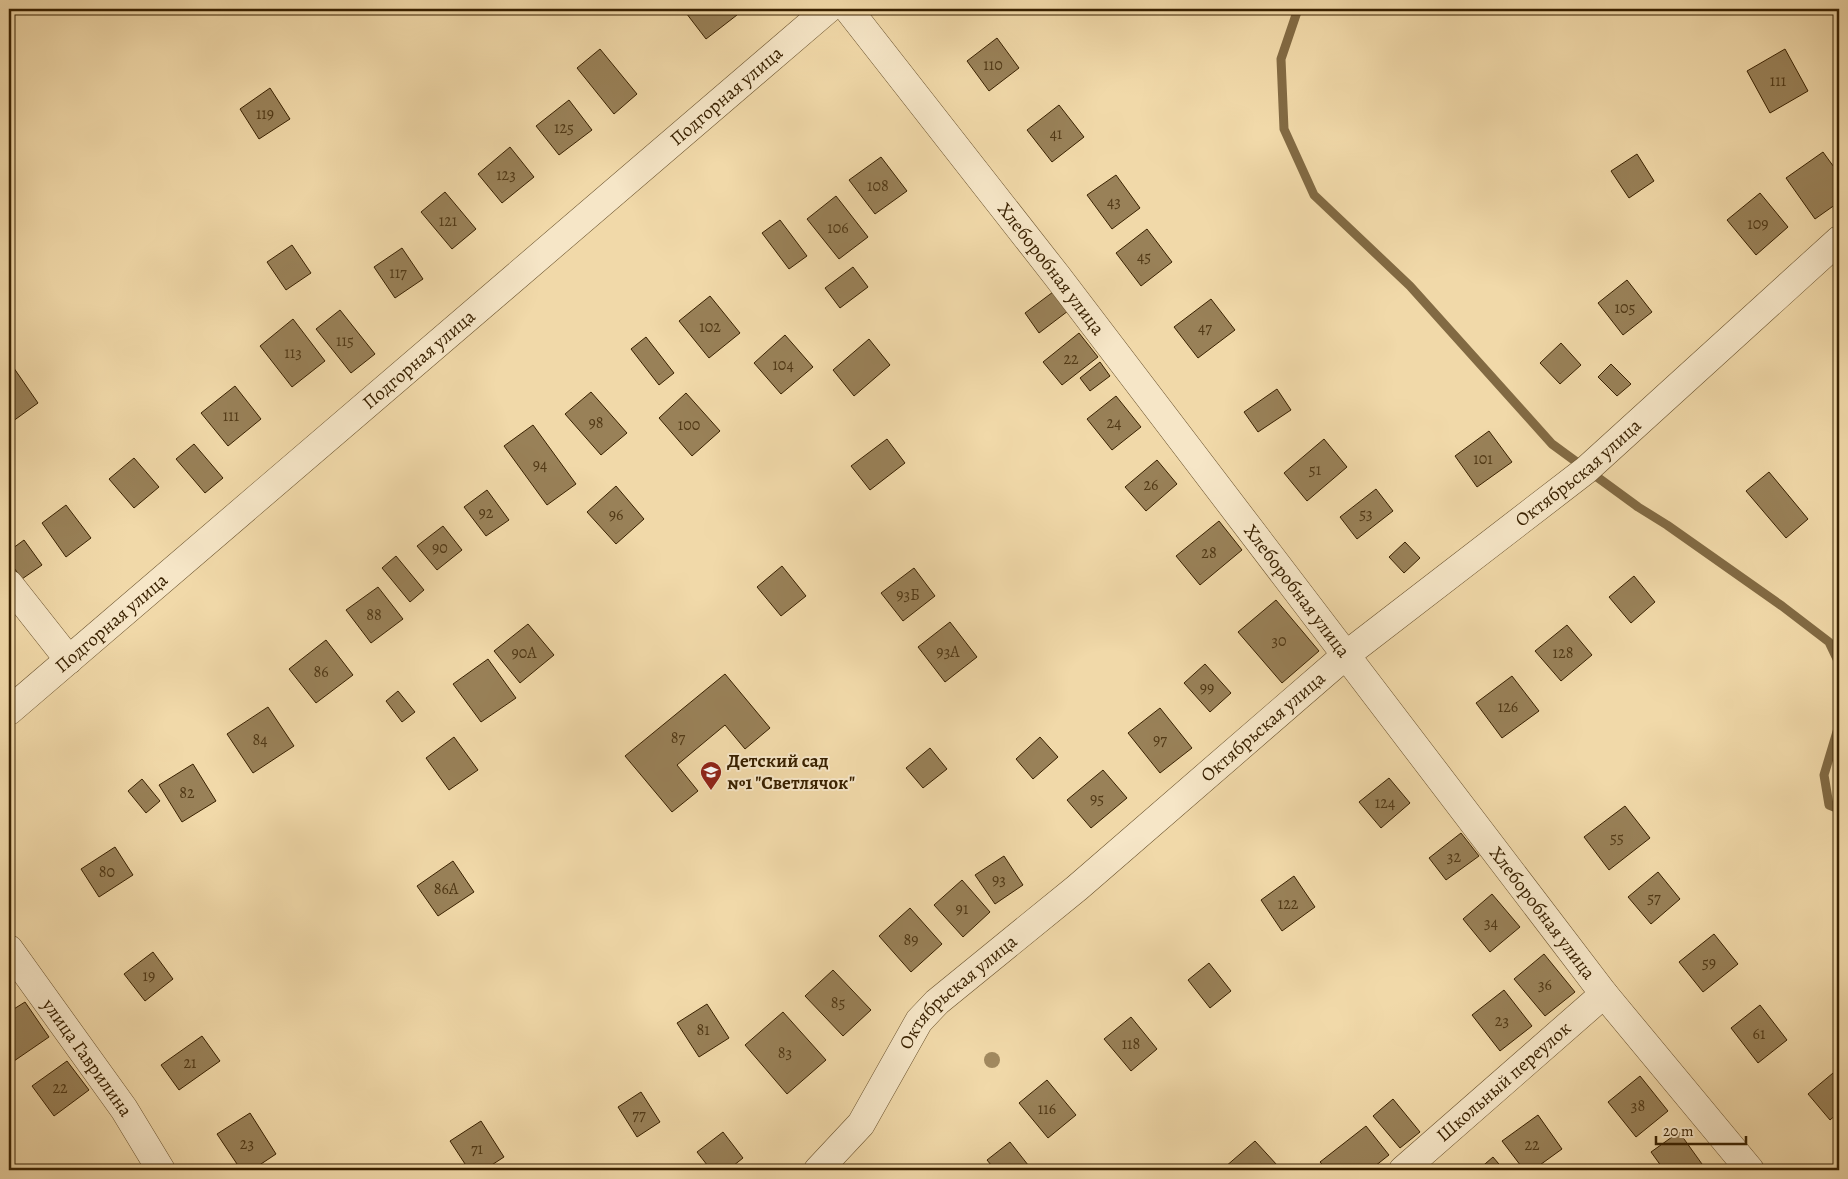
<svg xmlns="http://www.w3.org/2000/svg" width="1848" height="1179" font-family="Alegreya,serif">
<rect width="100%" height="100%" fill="#f1d9a9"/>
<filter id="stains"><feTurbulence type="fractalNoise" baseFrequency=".004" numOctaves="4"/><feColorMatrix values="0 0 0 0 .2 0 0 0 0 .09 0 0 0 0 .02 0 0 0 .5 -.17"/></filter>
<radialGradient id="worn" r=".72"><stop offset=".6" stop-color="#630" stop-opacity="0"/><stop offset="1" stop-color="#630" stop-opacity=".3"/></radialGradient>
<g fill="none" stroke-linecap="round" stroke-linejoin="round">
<path stroke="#826a43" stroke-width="9" d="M1298,9l-17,50 3,70 30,66 96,91 142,158 86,63 29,18 115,81 47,36 10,21
M1839,725l-15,50 5,30 10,4"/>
</g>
<path fill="#998158" stroke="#392100" d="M683,9h49l5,6 -31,24z
M997,38l22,30 -30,23 -22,-30z
M600,49l37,45 -23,20 -37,-46z
M1785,49l23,42 -38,22 -23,-42z
M270,88l20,31 -31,20 -19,-30z
M569,100l23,30 -33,25 -23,-29z
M1059,105l25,32 -32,25 -25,-32z
M510,147l24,30 -32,26 -24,-29z
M1823,152l16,22v28l-24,17 -29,-41z
M1637,154l17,27 -25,17 -18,-27z
M881,157l26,34 -32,23 -26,-34z
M1116,175l24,33 -28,21 -25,-34z
M445,192l31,37 -24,20 -31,-37z
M1760,193l28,34 -32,28 -29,-35z
M836,196l32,41 -29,22 -32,-40z
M780,220l27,36 -18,13 -27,-36z
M1147,229l25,33 -31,24 -25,-33z
M292,245l19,28 -25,17 -19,-28z
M402,248l21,31 -28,19 -21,-31z
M853,267l15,20 -28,21 -15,-20z
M1627,280l25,32 -29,23 -25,-32z
M1053,292l15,19 -29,22 -14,-20z
M710,296l30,37 -31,25 -30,-37z
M1211,299l24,31 -37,28 -24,-31z
M340,310l35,44 -24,19 -35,-44z
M293,319l32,42 -33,26 -32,-41z
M1079,333l19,24 -36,28 -19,-23z
M785,335l28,32 -32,27 -27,-31z
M646,337l28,36 -15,12 -28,-36z
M869,339l21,26 -36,31 -21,-26z
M1561,343l20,22 -21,19 -20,-21z
M9,361l29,42 -29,21z
M1100,362l10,14 -20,15 -10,-13z
M1611,364l20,20 -14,12 -19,-19z
M235,386l26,33 -33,27 -27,-33z
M1277,389l14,21 -33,22 -14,-20z
M591,392l36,41 -26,22 -36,-41z
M686,393l34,38 -28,25 -33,-38z
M1116,396l25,31 -29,23 -25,-31z
M533,425l43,59 -29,21 -43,-59z
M1489,431l23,31 -35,25 -22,-31z
M887,439l18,24 -35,27 -19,-24z
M1324,439l23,28 -40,34 -23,-28z
M194,444l29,34 -18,15 -29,-34z
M134,458l25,29 -25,21 -25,-29z
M1157,460l20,24 -31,27 -21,-24z
M1769,472l39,47 -22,19 -40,-47z
M616,486l28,33 -28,25 -29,-32z
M1376,489l17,22 -36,28 -17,-22z
M487,490l22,30 -23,16 -22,-29z
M66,505l25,33 -25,19 -24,-34z
M1219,521l23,29 -42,35 -24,-29z
M443,526l19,24 -25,20 -20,-24z
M24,540l18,25 -20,14 -13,-18v-10z
M1405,542l15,16 -16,15 -15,-16z
M396,556l28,34 -14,12 -28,-34z
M782,566l24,30 -25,20 -24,-29z
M914,568l21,28 -32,25 -22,-28z
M1634,576l21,26 -24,21 -22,-26z
M378,587l25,32 -32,24 -25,-33z
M1276,600l43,51 -37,32 -44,-51z
M950,622l27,35 -32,25 -27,-35z
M528,624l26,31 -34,28 -26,-32z
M1567,625l25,30 -31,26 -26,-30z
M326,640l27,35 -37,28 -27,-34z
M488,659l28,39 -35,24 -28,-38z
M1205,664l26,29 -21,19 -26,-29z
M725,674l45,54 -25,21 -20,-24 -48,40 21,26 -26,21 -47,-56z
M1512,676l27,35 -37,27 -26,-35z
M398,691l17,21 -13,10 -16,-21z
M268,707l26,39 -41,27 -26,-39z
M1160,708l32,40 -32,25 -32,-40z
M454,737l24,33 -29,20 -23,-32z
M1040,737l18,20 -25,22 -17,-20z
M930,748l17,21 -24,19 -17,-20z
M193,764l23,37 -34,21 -23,-37z
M1103,770l24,28 -36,30 -24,-28z
M1389,778l21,25 -29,25 -22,-26z
M142,779l18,22 -14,12 -18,-22z
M1625,806l25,32 -41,32 -25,-33z
M1461,833l18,23 -33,24 -17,-22z
M115,847l18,28 -34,22 -18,-28z
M1004,856l19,29 -28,19 -20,-29z
M453,861l21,31 -36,24 -21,-30z
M1658,872l22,27 -29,25 -23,-27z
M1294,876l21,31 -33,24 -21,-31z
M962,880l28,32 -27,25 -29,-32z
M1492,894l28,33 -30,25 -27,-33z
M910,908l32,36 -31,28 -32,-36z
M1714,934l24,30 -35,28 -24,-30z
M153,952l20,27 -28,22 -21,-27z
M1544,954l31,38 -30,24 -31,-37z
M1209,963l22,28 -21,17 -22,-28z
M833,970l38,40 -28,26 -38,-40z
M1504,990l28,36 -32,25 -28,-36z
M25,1002l24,35 -35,24 -5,-8v-41z
M707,1004l22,34 -30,19 -22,-34z
M1760,1005l27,35 -29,23 -27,-35z
M783,1012l43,48 -39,34 -42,-49z
M1131,1017l26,32 -26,22 -27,-32z
M202,1036l18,25 -41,29 -18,-25z
M67,1061l22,29 -35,26 -22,-30z
M1839,1068v44l-9,8 -22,-26z
M1640,1076l28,35 -32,26 -28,-35z
M1047,1080l29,35 -28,23 -29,-35z
M641,1092l19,30 -23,15 -19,-30z
M1393,1099l27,33 -20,16 -27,-32z
M250,1113l26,41 -24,16h-11l-24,-36z
M1538,1115l24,34 -29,21h-9l-22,-29z
M481,1121l23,36 -20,13h-15l-19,-29z
M1366,1126l23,29 -19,15h-43l-7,-8z
M723,1132l20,26 -15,12h-17l-14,-18z
M1679,1132l23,32 -10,6h-28l-13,-18z
M1255,1141l22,24 -6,5h-43l-3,-3z
M1010,1142l22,28h-37l-8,-10z
M1493,1157l11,13h-26z"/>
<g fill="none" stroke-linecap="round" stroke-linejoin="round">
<g stroke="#674f2a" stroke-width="29">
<g id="minor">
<path id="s1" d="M848,9l209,267 547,718 146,176"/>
<path d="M9,584l60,76"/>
<path id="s2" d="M9,711l819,-702"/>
<path id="s3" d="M9,949l115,160 37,61"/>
<path id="s4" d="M818,1170l43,-46 58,-103 18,-19 140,-114 269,-233 240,-185 253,-230"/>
<path id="s5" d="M1403,1170l201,-176"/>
</g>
</g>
<use href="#minor" stroke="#f6e6c7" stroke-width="28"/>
</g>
<circle fill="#a1895f" cx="992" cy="1060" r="8"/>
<defs>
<g id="school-pin" transform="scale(1.125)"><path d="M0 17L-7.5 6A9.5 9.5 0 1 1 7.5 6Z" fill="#8f2418" stroke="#f6e6c7"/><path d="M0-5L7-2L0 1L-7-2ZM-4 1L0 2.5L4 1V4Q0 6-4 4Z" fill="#fff"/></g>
</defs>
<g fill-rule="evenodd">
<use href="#school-pin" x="711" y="772"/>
</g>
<g text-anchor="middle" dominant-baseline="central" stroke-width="4" stroke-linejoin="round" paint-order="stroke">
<g font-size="16" fill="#513916">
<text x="993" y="65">110</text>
<text x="1778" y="81">111</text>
<text x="265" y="114">119</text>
<text x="564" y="128">125</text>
<text x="1056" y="134">41</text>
<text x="506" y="175">123</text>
<text x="878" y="186">108</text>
<text x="1114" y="202">43</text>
<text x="448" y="221">121</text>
<text x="1758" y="224">109</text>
<text x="838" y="228">106</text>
<text x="1144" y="257">45</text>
<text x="398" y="273">117</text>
<text x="1625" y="308">105</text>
<text x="710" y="327">102</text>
<text x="1205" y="328">47</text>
<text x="345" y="341">115</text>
<text x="293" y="353">113</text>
<text x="1071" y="359">22</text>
<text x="783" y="365">104</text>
<text x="231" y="416">111</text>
<text x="596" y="423">98</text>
<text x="1114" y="423">24</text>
<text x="689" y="425">100</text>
<text x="1483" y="459">101</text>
<text x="540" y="465">94</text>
<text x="1315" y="470">51</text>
<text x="1151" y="485">26</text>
<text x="486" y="513">92</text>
<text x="1366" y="514">53</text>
<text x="616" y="515">96</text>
<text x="440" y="548">90</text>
<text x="1209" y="553">28</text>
<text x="908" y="595">93Б</text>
<text x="374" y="615">88</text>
<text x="1279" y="641">30</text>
<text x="948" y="652">93А</text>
<text x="524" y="653">90А</text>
<text x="1563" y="653">128</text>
<text x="321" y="672">86</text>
<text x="1207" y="688">99</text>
<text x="1508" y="707">126</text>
<text x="678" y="738">87</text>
<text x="260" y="740">84</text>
<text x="1160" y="740">97</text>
<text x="187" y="793">82</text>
<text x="1097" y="799">95</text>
<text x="1385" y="803">124</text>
<text x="1617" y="838">55</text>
<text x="1454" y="857">32</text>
<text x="107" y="872">80</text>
<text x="999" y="880">93</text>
<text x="446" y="889">86А</text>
<text x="1654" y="898">57</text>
<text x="1288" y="904">122</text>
<text x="962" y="909">91</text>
<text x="1491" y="923">34</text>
<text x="911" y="940">89</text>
<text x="1709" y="963">59</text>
<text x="149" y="976">19</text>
<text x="1545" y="985">36</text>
<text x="838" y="1003">85</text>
<text x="1502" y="1021">23</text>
<text x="703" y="1030">81</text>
<text x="1759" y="1034">61</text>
<text x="1131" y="1044">118</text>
<text x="785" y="1053">83</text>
<text x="190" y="1063">21</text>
<text x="60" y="1088">22</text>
<text x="1638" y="1106">38</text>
<text x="1047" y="1109">116</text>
<text x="639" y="1115">77</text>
<text x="247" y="1144">23</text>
<text x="1532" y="1145">22</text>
<text x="477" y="1149">71</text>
</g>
<g font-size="19" fill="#392100" stroke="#f6e6c7">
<text stroke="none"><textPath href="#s2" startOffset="945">Подгорная улица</textPath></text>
<text stroke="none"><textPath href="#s1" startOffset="330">Хлеборобная улица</textPath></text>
<text stroke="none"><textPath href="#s2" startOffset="540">Подгорная улица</textPath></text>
<text stroke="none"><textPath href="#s4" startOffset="1039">Октябрьская улица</textPath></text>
<text stroke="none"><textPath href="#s1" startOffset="735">Хлеборобная улица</textPath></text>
<text stroke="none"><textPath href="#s2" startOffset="135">Подгорная улица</textPath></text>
<text stroke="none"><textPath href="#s4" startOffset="634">Октябрьская улица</textPath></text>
<text stroke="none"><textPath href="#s1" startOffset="1140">Хлеборобная улица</textPath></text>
<text stroke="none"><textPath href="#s4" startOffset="229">Октябрьская улица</textPath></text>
<text stroke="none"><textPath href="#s3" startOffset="134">улица Гаврилина</textPath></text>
<text stroke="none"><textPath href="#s5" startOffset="134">Школьный переулок</textPath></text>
</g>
<g font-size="19" font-weight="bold" fill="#392100" stroke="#f6e6c7" text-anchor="start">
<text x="727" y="761">Детский сад<tspan x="727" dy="22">№1 "Светлячок"</tspan></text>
</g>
</g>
<rect width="1848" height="1179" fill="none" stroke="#f1d9a9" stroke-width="30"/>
<rect x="10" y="10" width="1828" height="1159" fill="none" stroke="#392100" stroke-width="2.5"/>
<rect x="15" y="15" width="1818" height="1149" fill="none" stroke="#392100"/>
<path d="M1656 1136v8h90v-8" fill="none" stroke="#392100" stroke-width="2.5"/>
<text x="1663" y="1136" font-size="15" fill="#392100" stroke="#f6e6c7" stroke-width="4" paint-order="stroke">20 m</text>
<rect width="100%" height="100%" filter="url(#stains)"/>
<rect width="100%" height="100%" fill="url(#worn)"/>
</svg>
